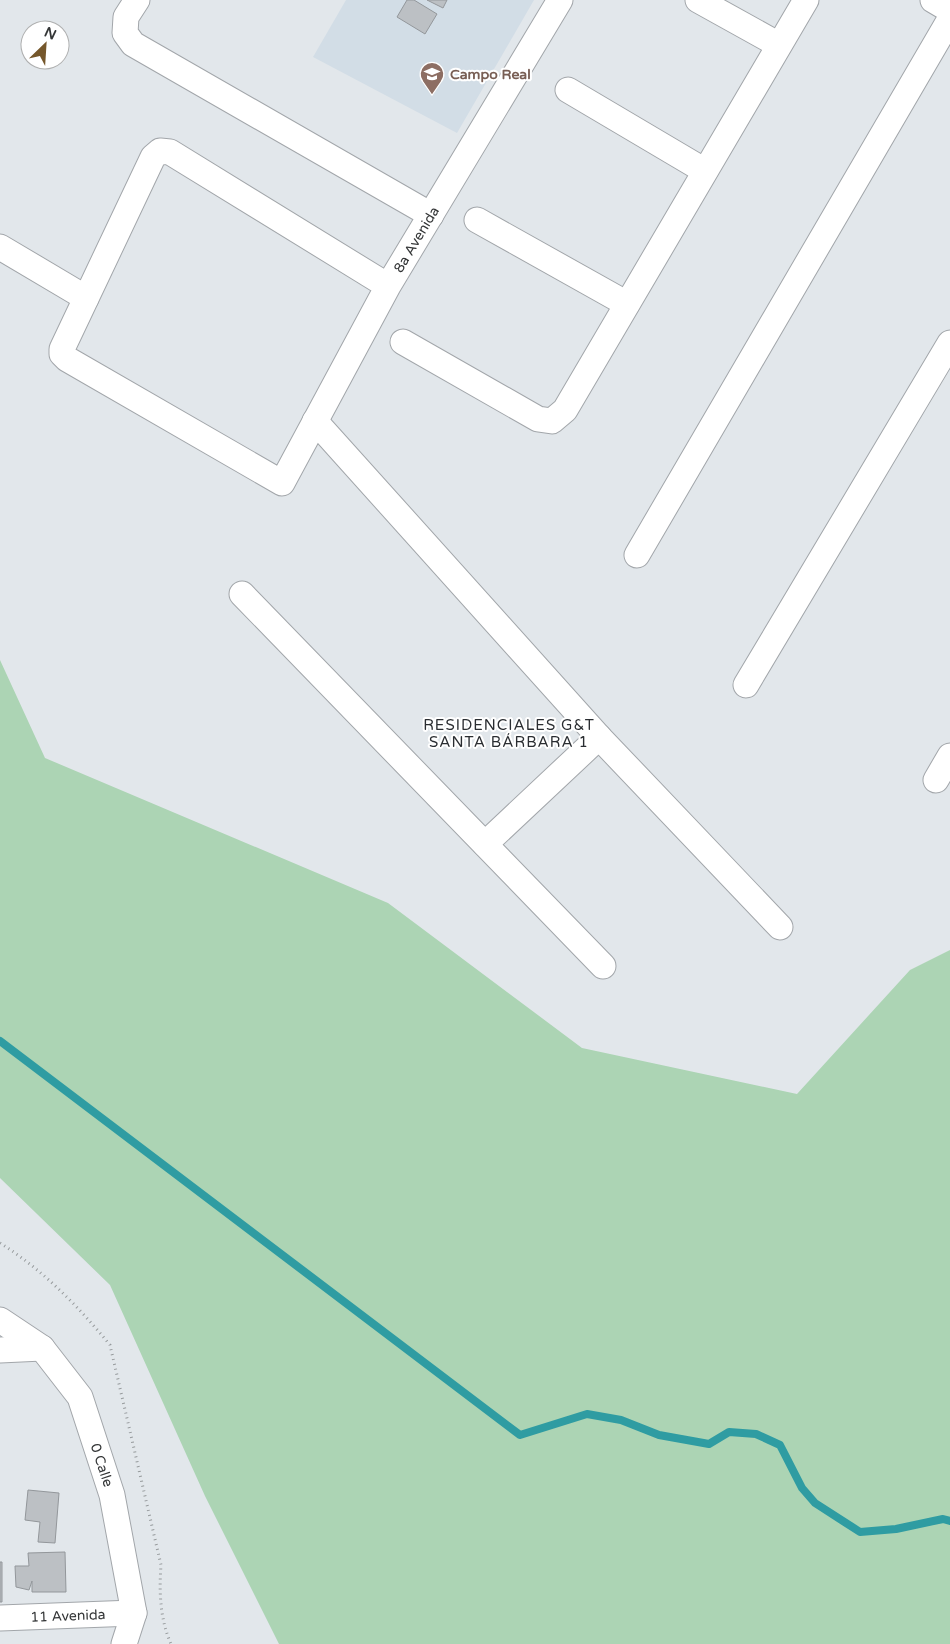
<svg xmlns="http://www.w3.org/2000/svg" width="950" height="1644" font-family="'Varela Round',sans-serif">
<rect width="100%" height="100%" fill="#e2e7eb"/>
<path fill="#d2dde6" d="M346,0h188l-77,133 -144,-76z"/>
<path fill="#acd4b4" d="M0,660l45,98 343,145 194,145 215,46 113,-124 40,-20v694h-671l-74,-148 -95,-211 -110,-107z"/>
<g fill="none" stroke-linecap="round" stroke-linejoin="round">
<path stroke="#2f9ca2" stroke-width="8" d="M0,1041l520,394 67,-21 34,6 38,15 50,9 20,-12 27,2 24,11 22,43 13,15 45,29 36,-3 47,-10 7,2"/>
</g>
<path fill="#bcc0c4" stroke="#93979b" d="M407,0h7l23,14 -12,20 -28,-17z
M427,0h20l-4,8z
M28,1490l31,3 -4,50 -17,-1 2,-20 -15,-2z
M65,1552l1,40h-34v-11l-3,9 -13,-3 -1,-21h14l-1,-13z
M0,1562h2v40h-2z"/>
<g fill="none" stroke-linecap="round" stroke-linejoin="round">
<g stroke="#a2a6aa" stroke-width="27">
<g id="minor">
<path d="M137,0l-11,17 -1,16 8,11 298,171"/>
<path d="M698,0l81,45"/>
<path d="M933,0l17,10"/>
<path d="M568,90l137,81"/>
<path d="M477,220l150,84"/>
<path d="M0,247l86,51"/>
<path id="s1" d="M388,286l-218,-134 -10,-1 -7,6 -91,192v5l5,5 215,124 106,-197 172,-286"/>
<path d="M403,342l135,77 14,2 13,-11 241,-410"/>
<path d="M315,421l284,316 181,190"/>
<path d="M637,555l313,-536"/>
<path d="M242,594l361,372"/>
<path d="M746,685l204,-342"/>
<path d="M936,780l14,-24"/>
<path d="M485,844l114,-107"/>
<path id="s2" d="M0,1320l42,28 38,49 32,98 22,118 -10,31"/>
<path d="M0,1350l42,-2"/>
<path id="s3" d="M0,1618l134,-5"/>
</g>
</g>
<path stroke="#969a9c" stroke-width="3" stroke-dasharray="1 4" stroke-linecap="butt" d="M0,1243c43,27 78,63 110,102l51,220c-2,27 -1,54 10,79"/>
<use href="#minor" stroke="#fff" stroke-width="25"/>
</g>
<defs>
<g id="school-pin" transform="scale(1.25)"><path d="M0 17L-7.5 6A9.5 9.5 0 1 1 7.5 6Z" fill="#8d6e63" stroke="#fff"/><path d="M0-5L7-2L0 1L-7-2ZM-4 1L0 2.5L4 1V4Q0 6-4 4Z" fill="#fff"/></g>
</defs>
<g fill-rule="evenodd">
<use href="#school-pin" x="432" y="74"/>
</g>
<g text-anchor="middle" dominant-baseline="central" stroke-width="4" stroke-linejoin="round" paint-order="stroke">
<g font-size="14" font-weight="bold" fill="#785e54" stroke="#fff" text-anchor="start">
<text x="450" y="74">Campo Real</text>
</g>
<g font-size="14" fill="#343637" stroke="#fff">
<text stroke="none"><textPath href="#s1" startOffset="1026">8a Avenida</textPath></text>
<text stroke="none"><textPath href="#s2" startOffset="184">0 Calle</textPath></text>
<text stroke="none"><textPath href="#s3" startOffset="68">11 Avenida</textPath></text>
</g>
<g font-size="15" letter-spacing="1" fill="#2a2d31" stroke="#fff">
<text x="509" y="725">RESIDENCIALES G&amp;T<tspan x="509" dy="17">SANTA BÁRBARA 1</tspan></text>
</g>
</g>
<g transform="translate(45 45) rotate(25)"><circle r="24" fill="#ffffff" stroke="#aeafaf"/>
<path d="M0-4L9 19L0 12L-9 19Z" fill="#75572b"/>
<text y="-8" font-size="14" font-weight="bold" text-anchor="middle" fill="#343637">N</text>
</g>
</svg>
